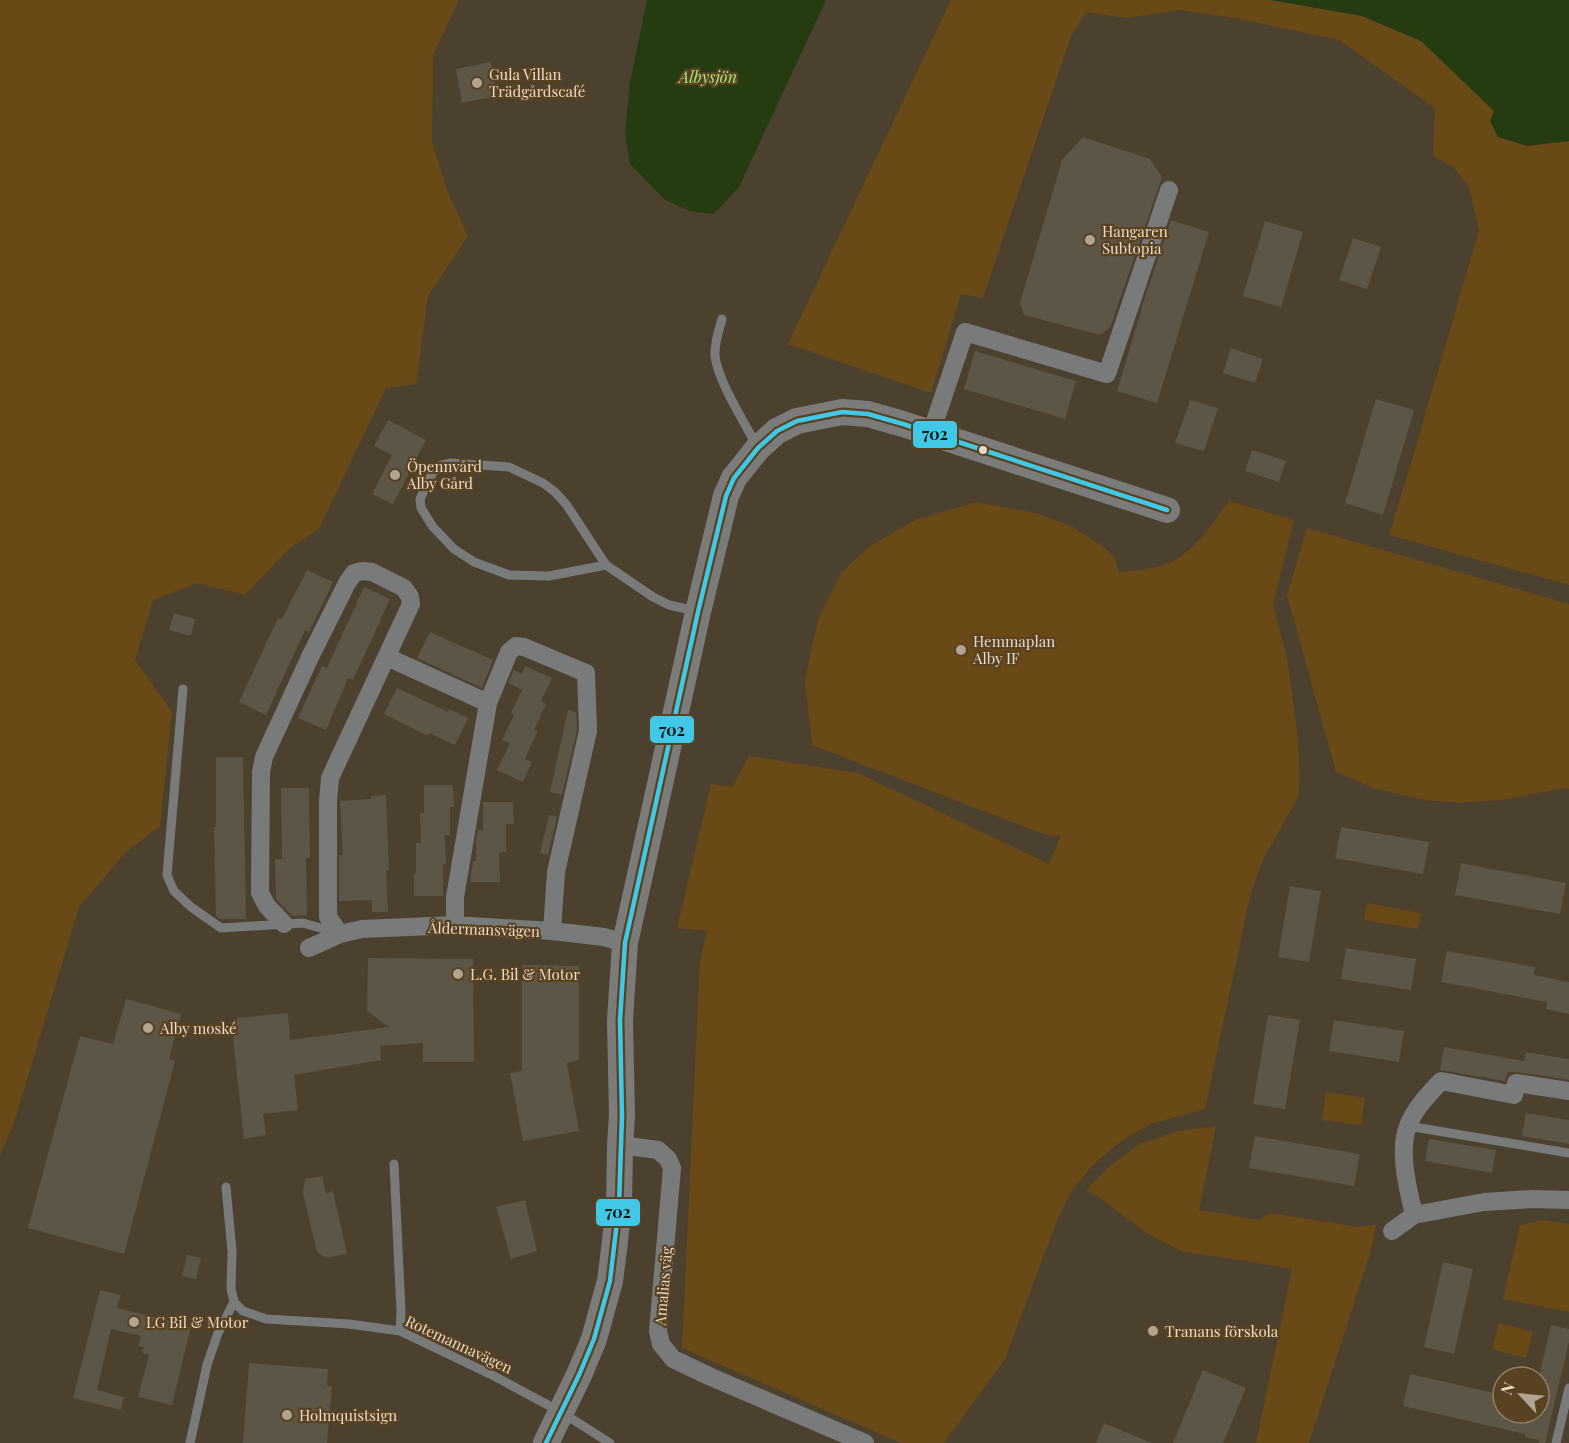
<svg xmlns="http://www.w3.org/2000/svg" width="1569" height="1443" font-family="'Playfair Display',serif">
<rect width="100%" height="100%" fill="#4c402f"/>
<path fill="#694a17" d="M0,0h459l-26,55 -1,86 14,47 22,48 -40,60 -12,88 -30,4 -67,141 -29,19 -45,47 -48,-12 -44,17 -18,60 37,52 -12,114 -34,26 -47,55 -65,216 -14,32z
M951,0h320l91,16 59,25 74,70 32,35 42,-5v444l-180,-50 23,-75 67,-230 -10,-43 -15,-19 -21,-12 2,-48 -96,-68 -104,-22 -56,-8 -52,8 -41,-6 -15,24 -88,262 -22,-4 -30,99 -143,-49z
M1229,501l65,19 -21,84 14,55 10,72 3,46 -2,20 -35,63 -12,32 -46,217 -55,15 -30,18 -28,24 -21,26 -15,31 -51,136 -61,84h-43l-219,-95 18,-388 7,-29 -30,-3 34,-144 21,3 17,-31 109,17 191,91 12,-28 -15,-1 -234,-90 -7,-64 13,-61 24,-48 28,-26 45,-26 62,-18 62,12 34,13 32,21 9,9 5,15c18,-2 40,-3 56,-12 23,-13 38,-38 54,-59z
M1307,528l262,76v185l-5,-1 -61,12 -45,3 -34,-3 -51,-12 -37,-16 -49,-177z
M1367,903l54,10 -3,16 -54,-9z
M1326,1092l39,6 -4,27 -39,-5z
M1216,1126l-17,84 60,10 12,-7 87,14 18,-2 -4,22 -63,196h-53l36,-174 -45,-8 -64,-9 -35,-18 -49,-37 -13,-7 25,-25 29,-21 38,-13z
M1543,1220l26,4v88l-66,-13 17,-74z
M1499,1323l34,9 -7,26 -34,-9z"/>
<path fill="#253c10" d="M647,0h179l-87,187 -25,27 -24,-3 -25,-11 -35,-36 -5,-31 5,-51z
M1271,0h298v141l-42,5 -29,-9 -8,-16 4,-10 -73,-70 -59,-25z"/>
<path fill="#5d5546" d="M491,62l6,34 -35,7 -6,-34z
M1083,137l67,22 12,18 -52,151 -10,7 -76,-20 -4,-12 42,-143z
M1171,220l38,12 -52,171 -40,-12 25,-83 -1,1z
M1265,221l38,11 -22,75 -38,-11z
M1353,238l28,9 -14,42 -28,-9z
M1231,348l32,11 -8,24 -32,-10z
M975,351l101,30 -11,38 -101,-30z
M1376,399l38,11 -31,105 -38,-12z
M1190,400l28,8 -14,43 -29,-8z
M388,420l38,20 -33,64 -21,-10 20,-39 -18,-9z
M1252,450l34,11 -7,21 -34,-11z
M307,570l26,12 -24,50 -4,-2 -39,85 -27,-13 39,-84 4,1z
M364,587l26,12 -37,81 -5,-2 -22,52 -28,-12 24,-52 5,2z
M174,613l21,6 -4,17 -22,-6z
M430,632l63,28 -11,28 -65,-30z
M525,666l27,12 -11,23 5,3 -12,26 4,1 -13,28 7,3 -9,20 -26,-12 13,-27 -8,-3 12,-25 -3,-2 11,-23 -14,-7 6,-13 8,4z
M397,688l51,24 1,-3 19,9 -13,27 -26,-12 -1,3 -44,-22z
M568,710l8,2 1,18 -15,65 -12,-3z
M216,757h27l3,162h-26l-4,-3 -2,-89h2z
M424,785h29l1,22h-4v28h-5l1,29h-3v32h-29v-22h2v-31h5l-1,-30h4z
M281,788h28l1,70h-4l1,57 -15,1 -16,-17 -1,-40h7z
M386,795l3,75h-3l2,42h-16v-12l-33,1v-46h4l-3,-54 31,-2v-3z
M483,802h30l1,22h-8v28l-7,1 1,29h-30l3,-21h3v-20l2,-11h5z
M549,815l8,2 -9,38 -8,-2z
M1341,827l88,15 -6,32 -88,-16z
M1461,863l105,20 -6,31 -105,-19z
M1290,886l31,5 -12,71 -31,-5z
M1346,948l70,11 -5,31 -70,-11z
M1447,951l88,16 -1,8 35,7v32l-23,-5 1,-7 -106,-20z
M368,958l105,1 1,103h-51v-19l-43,3 1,14 -87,15 4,35 -35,4 3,21 -22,4 -12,-110 5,-11 51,-5 2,27 99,-13 -22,-16z
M522,965l57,1v94l-12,3 12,68 -56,10 -13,-68 12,-2z
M126,999l55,15 -12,45 6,2 -51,193 -96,-26 52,-192 33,8z
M1268,1015l32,5 -15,89 -32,-5z
M1334,1020l70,11 -5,31 -70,-11z
M1444,1047l80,14 2,-9 43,7v21l-52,-8h-9l-3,9 -65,-11z
M1526,1113l43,7v24l-47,-8z
M1255,1136l105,18 -6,32 -105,-18z
M1429,1139l67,11 -4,23 -67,-12z
M322,1176l4,18 7,-3 14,63 -21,4 -9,-6 -14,-59 2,-14z
M525,1200l12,51 -26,8 -15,-52z
M187,1255l14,3 -5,21 -14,-3z
M1443,1262l30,7 -19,85 -30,-7z
M100,1290l21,5 -4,13 74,18 -19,79 -34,-8 11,-42 -7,-2 2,-6 -6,-1 3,-10 -30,-7 -14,61 27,7 -3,13 -48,-12z
M1551,1325l18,4v13l-24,101h-6v-3l-14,-3v-3l-122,-28 7,-32 93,21v18h36v-36z
M249,1363l79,6 -1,17h5l-5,57h-84z
M1203,1370l43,18 -23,55h-50z
M1104,1423l48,20h-56z"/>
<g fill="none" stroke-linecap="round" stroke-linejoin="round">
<path stroke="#797b7b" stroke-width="9" d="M722,319c-3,11 -8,25 -7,37 3,25 29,66 42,90
M606,565l-57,11 -40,-1 -35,-13 -20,-13 -21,-22 -12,-19 -1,-9 12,-25 6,-8 12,-3 59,4 34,16 12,9 11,12 40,61 47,32 16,8 27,6
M183,689l-16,186 7,16 17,16 30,21 82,-5 35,10
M1408,1126l161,27
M394,1164l7,147 -1,20
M234,1302l9,9 23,8 83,5 51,7 94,45 67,36 49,31
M190,1443l17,-78 11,-32 16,-31 -3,-14 1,-37 -6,-64
M1556,1443l13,-55"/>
<path stroke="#797b7b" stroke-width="18" d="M931,433l34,-101 142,42 62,-184
M387,657l101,46
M284,924l-17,-18 -7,-13 1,-121 3,-15 46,-100 37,-74 7,-10 8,-2 10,1 32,16 6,9 1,7 -81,174 -2,23v116l12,17
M455,925v-28l33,-194 21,-51 7,-6 8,1 62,26 2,58 -32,141 -4,59
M309,948l31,-14 22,-5 93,-4 97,6 52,6 21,6
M1569,1091l-53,-8 -2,12 -73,-14c-12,13 -27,28 -33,45 -10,25 0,63 6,89l70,-13 48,-3 37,1
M620,1145l38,5 10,9 4,9 -14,163 3,13 12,15 38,18 154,66
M1392,1231l22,-16"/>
<path stroke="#7b7c7a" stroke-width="26" d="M546,1443l33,-68 15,-36 16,-58 4,-31 5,-45 1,-60 2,-29 -2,-96 5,-77 73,-331 28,-116 8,-18 24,-30 19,-17 20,-10 45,-9 26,2 35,10 264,86"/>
<g stroke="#594222" stroke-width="9">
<path id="bus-1" d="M546,1443l33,-68 15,-36 16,-58 9,-76 3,-89 -2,-96 5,-77 73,-331 28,-116 8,-18 24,-30 19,-17 20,-10 45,-9 26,2 35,10 264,86"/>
</g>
<use href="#bus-1" stroke="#40c8e6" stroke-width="4.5"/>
</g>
<g fill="#b1a492" stroke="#594222" stroke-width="2">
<circle cx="477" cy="83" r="6"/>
<circle cx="1090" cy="240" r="6"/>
<circle cx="395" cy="475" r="6"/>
<circle cx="961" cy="650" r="6"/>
<circle cx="458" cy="974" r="6"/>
<circle cx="148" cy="1028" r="6"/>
<circle cx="134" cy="1322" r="6"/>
<circle cx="1153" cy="1331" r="6"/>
<circle cx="287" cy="1415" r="6"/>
</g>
<circle fill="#e8dac8" stroke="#594222" stroke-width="2" cx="983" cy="450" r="5"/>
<g text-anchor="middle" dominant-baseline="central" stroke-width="4.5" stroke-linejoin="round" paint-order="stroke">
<g font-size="15" fill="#e8dac8" stroke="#594222" text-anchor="start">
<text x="489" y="74">Gula Villan<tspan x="489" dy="17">Trädgårdscafé</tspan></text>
<text x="1102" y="231">Hangaren<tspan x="1102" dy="17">Subtopia</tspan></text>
<text x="407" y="466">Öpennvård<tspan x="407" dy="17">Alby Gård</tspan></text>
<text x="973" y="641">Hemmaplan<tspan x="973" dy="17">Alby IF</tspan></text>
<text x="470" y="974">L.G. Bil &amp; Motor</text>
<text x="160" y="1028">Alby moské</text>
<text x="146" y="1322">LG Bil &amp; Motor</text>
<text x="1165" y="1331">Tranans förskola</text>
<text x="299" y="1415">Holmquistsign</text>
</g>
<g font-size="15" fill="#e8dac8" stroke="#594222">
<text transform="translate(484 929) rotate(2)">Åldermansvägen</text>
<text transform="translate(663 1286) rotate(-85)">Amalias väg</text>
<text transform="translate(459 1344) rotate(25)">Rotemannavägen</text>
</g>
<g font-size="16" font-style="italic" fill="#a1e776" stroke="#594222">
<text x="708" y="76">Albysjön</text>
</g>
</g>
<g stroke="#594222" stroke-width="2">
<rect x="912" y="420" width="46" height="29" rx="6" fill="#40c8e6"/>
<rect x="649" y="715" width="46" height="29" rx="6" fill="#40c8e6"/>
<rect x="595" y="1198" width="46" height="29" rx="6" fill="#40c8e6"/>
</g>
<g font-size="16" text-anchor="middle" font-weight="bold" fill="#111">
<text x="935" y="440">702</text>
<text x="672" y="736">702</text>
<text x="618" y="1218">702</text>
</g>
<g transform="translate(1521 1395) rotate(296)"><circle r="28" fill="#594222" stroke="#927f64" stroke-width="1.5"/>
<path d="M0-4.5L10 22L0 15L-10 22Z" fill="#b1a492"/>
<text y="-9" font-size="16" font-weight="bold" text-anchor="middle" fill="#e8dac8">N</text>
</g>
</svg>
